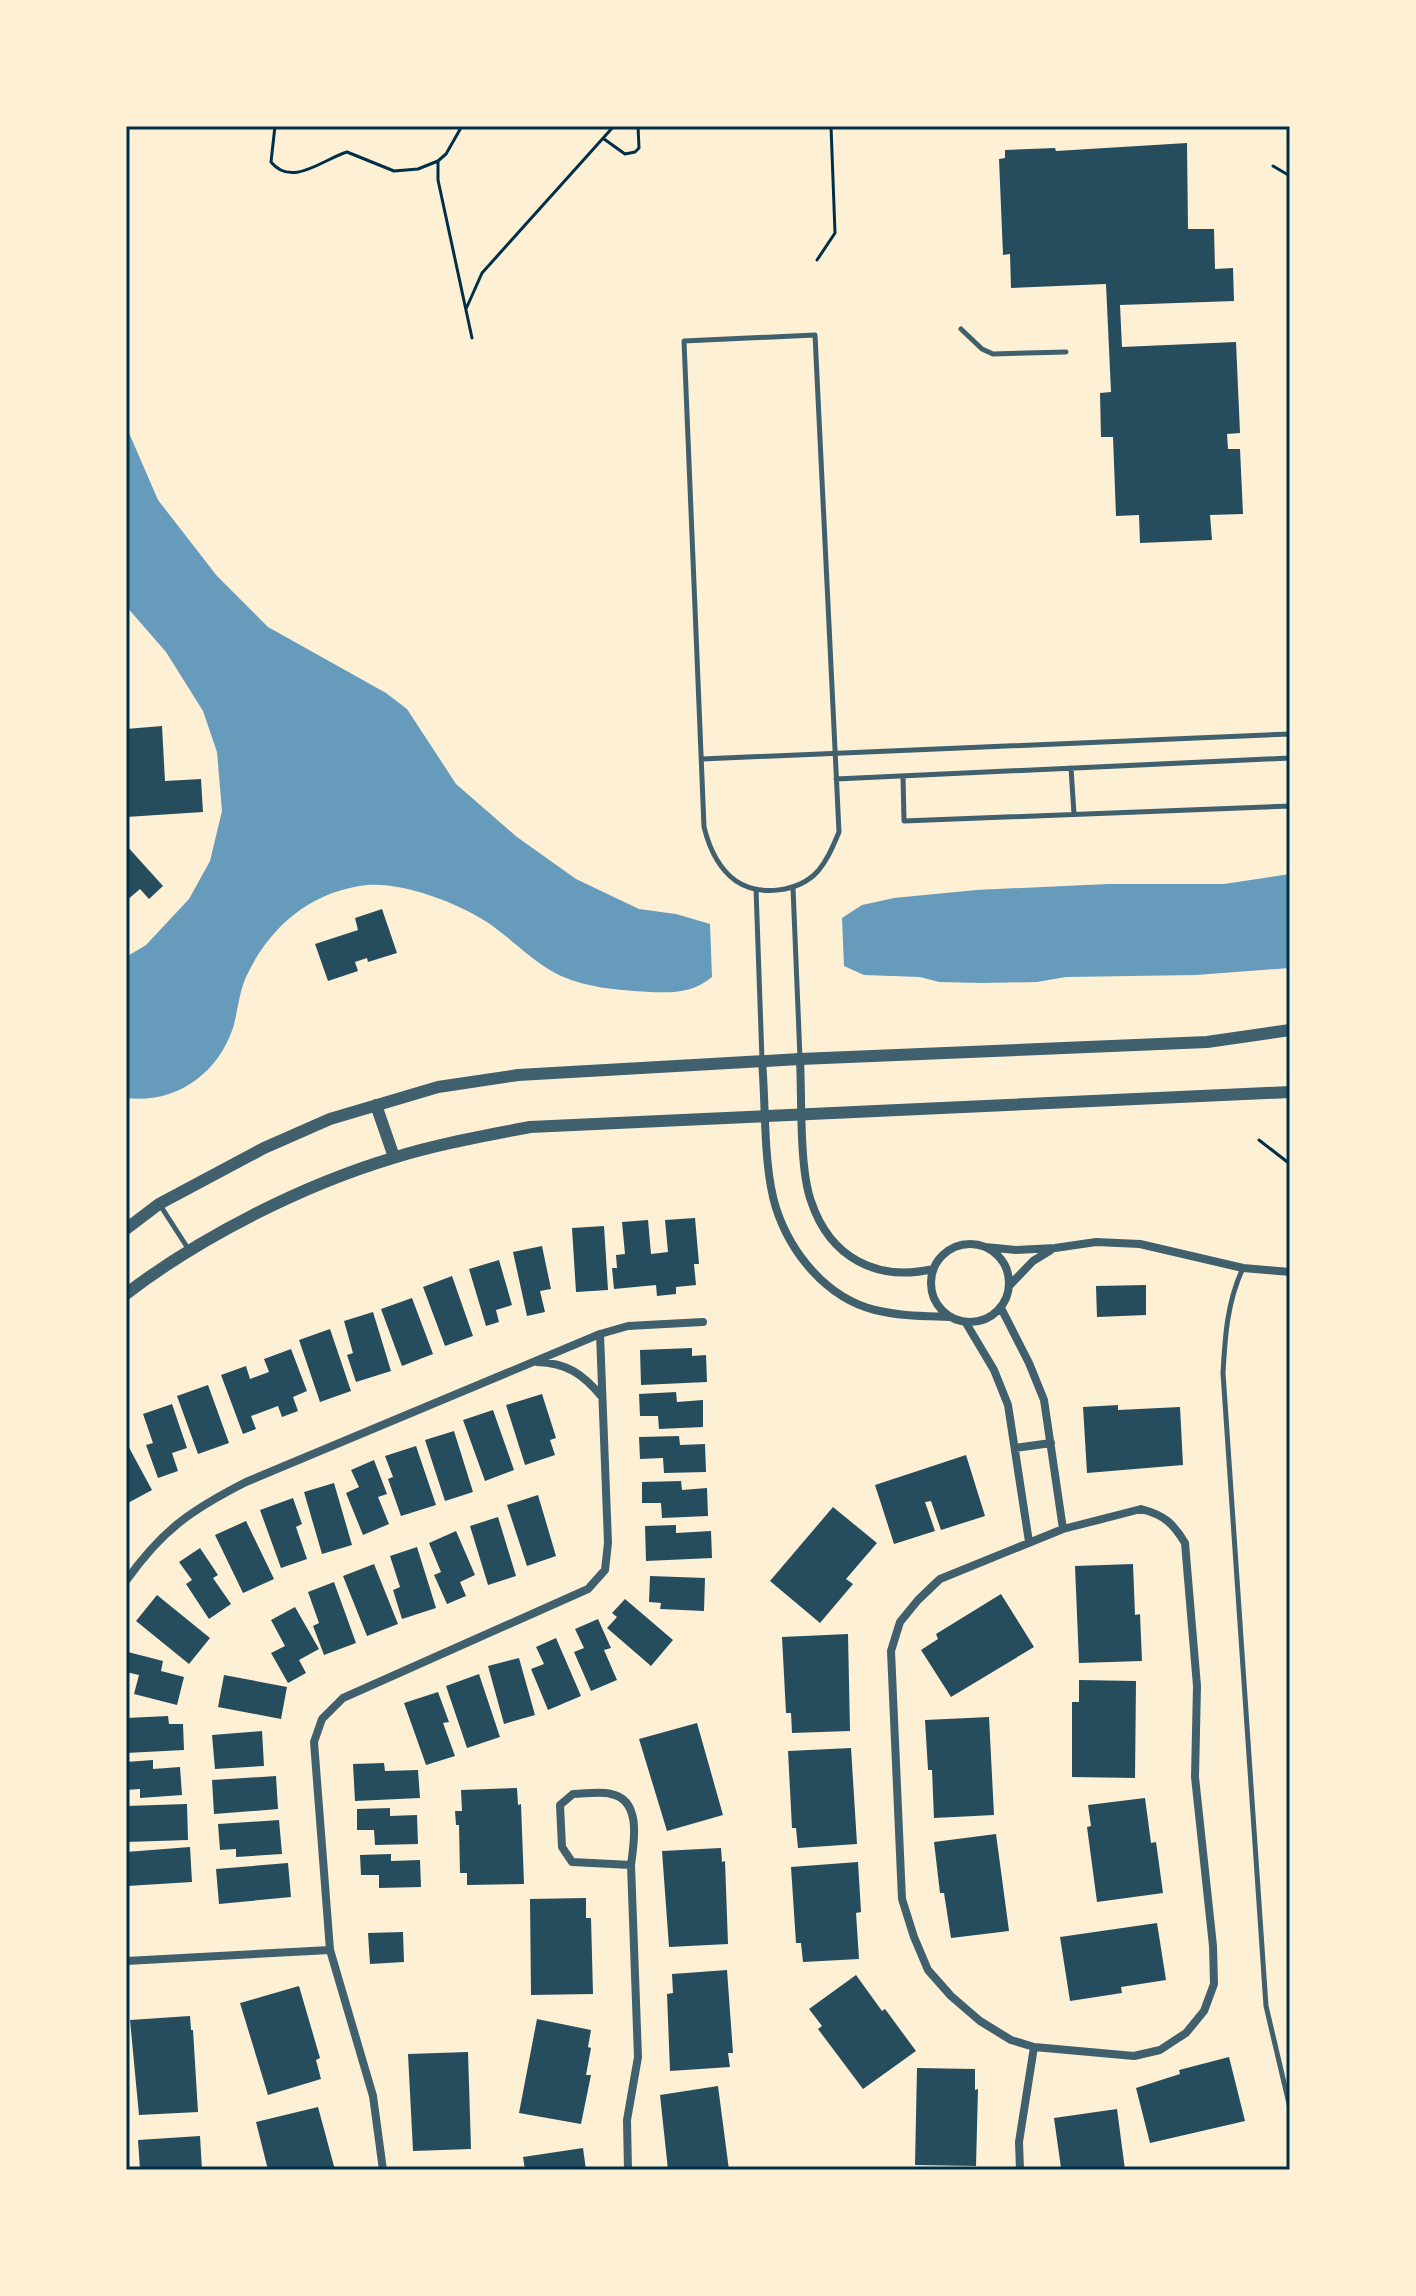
<svg xmlns="http://www.w3.org/2000/svg" width="1416" height="2296" font-family="'Noto Sans',sans-serif">
<rect width="100%" height="100%" fill="#fdf0d5"/>
<path fill="#669bbc" d="M126,426l32,74 59,76 51,51 118,66 21,16 49,75 61,53 59,42 63,30 37,5 34,10 2,53c-19,16 -39,16 -63,15 -31,-2 -65,-4 -94,-19 -27,-15 -48,-39 -73,-54 -29,-18 -81,-37 -115,-34 -55,6 -97,41 -120,90 -8,16 -9,36 -14,53 -16,47 -58,76 -107,70v-141l20,-12 43,-46 21,-38 12,-50 -5,-59 -14,-41 -37,-59 -40,-46z
M1290,874v94l-94,7 -130,2 -29,5 -54,1 -44,-1 -19,-5 -56,-2 -20,-9 -2,-48 20,-13 32,-7 82,-8 132,-6h116z"/>
<path fill="#264d5e" d="M1187,143l1,86h26l1,40 18,-1 1,33 -114,4 2,42 114,-5 4,91 -13,1 1,15h12l3,65 -33,1 2,25 -72,3 -1,-28 -23,1 -3,-79h-12l-1,-44 11,-1 -5,-108 -95,4 -1,-34 -7,1 -4,-96 6,-1v-8l50,-2 1,3z
M162,726l3,55 36,-2 2,33 -77,5v-88z
M126,845l37,41 -14,13 -9,-10 -14,12z
M382,909l15,44 -29,9 -1,-4 -12,4 3,9 -30,10 -13,-37 43,-14 -3,-12z
M695,1218l4,46h-5l2,21 -20,2v7l-19,2 -1,-11 -42,4 -2,-21h5l-1,-13 9,-1 -3,-32 26,-2 3,34 17,-2 -3,-32z
M604,1226l4,64 -32,2 -4,-64z
M542,1246l9,43 -11,2 5,21 -18,4 -14,-64z
M499,1260l13,45 -16,5 3,12 -13,4 -17,-57z
M452,1276l21,60 -28,10 -22,-59z
M1146,1285v30l-49,2 -1,-31z
M412,1298l21,56 -31,12 -21,-57z
M373,1312l18,59 -35,11 -9,-27 6,-2 -9,-32z
M330,1329l21,62 -31,11 -21,-62z
M692,1348v8l14,-1 1,27 -66,3 -1,-35z
M291,1349l16,42 -14,6 5,14 -16,6 -4,-11 -27,10 5,13 -13,5 -22,-59 25,-9 4,13 19,-7 -5,-13z
M208,1385l21,58 -31,11 -21,-58z
M676,1392l1,10 26,-2v27l-44,2 -1,-13h-18l-1,-22z
M542,1394l14,44 -6,2 5,15 -30,10 -19,-60z
M172,1404l15,44 -15,5 6,18 -20,7 -12,-33 7,-2 -10,-29z
M1118,1405v5l62,-3 3,58 -96,8 -4,-66z
M493,1410l21,60 -29,11 -22,-61z
M454,1431l19,61 -28,9 -20,-61z
M679,1436l1,9 25,-1 1,28 -42,1 -1,-15 -23,1 -1,-22z
M126,1442l26,48 -26,14z
M416,1446l20,59 -35,11 -13,-37 5,-2 -8,-21z
M966,1455l19,61 -44,14 -10,-29 -6,1 10,29 -41,13 -19,-59z
M374,1460l13,34 -9,3 11,27 -26,11 -17,-42 13,-6 -8,-17z
M681,1481l1,9 25,-2 1,28 -46,2 -1,-15h-19v-21z
M334,1483l18,62 -30,9 -18,-62z
M538,1495l18,61 -29,10 -20,-61z
M293,1498l9,26 -6,3 11,32 -26,9 -21,-58z
M833,1507l44,36 -31,36 7,5 -33,39 -50,-42z
M498,1517l18,59 -28,9 -18,-59z
M246,1521l28,58 -31,14 -28,-58z
M676,1525v8l35,-2 1,27 -66,3 -1,-35z
M456,1531l19,44 -15,7 6,14 -19,8 -13,-29 7,-3 -12,-29z
M417,1547l19,61 -34,11 -9,-29 7,-3 -10,-31z
M200,1548l18,27 -5,3 18,26 -22,15 -23,-35 6,-4 -13,-18z
M374,1564l24,60 -31,12 -24,-60z
M1133,1564l2,51 5,-1 2,47 -63,2 -4,-97z
M650,1576l55,2 -1,33 -44,-2 1,-6 -12,-1z
M334,1582l22,61 -32,12 -11,-29 6,-3 -11,-31z
M1001,1594l33,53 -83,50 -30,-47 17,-11 -2,-5z
M157,1595l53,43 -21,26 -53,-43z
M625,1599l48,41 -22,26 -44,-38 10,-11 -5,-4z
M295,1607l24,42 -20,11 7,13 -18,10 -17,-30 14,-7 -14,-26z
M598,1619l13,29 -7,2 13,30 -26,11 -17,-39 10,-4 -9,-19z
M848,1634l2,97 -58,2 -1,-20h-5l-4,-76z
M556,1638l25,58 -33,14 -17,-41 13,-5 -8,-17z
M128,1652l35,9 -2,10 23,6 -7,28 -43,-11 5,-19 -13,-3z
M519,1658l16,57 -31,9 -16,-58z
M479,1674l21,63 -33,11 -21,-62z
M224,1675l63,12 -6,32 -63,-12z
M1079,1680l57,1 -1,97 -63,-1v-75h7z
M438,1692l11,30 -6,1 12,33 -29,9 -22,-62z
M168,1716l1,8h14l1,26 -58,3v-35z
M989,1717l5,98 -60,3 -2,-48h-4l-3,-50z
M697,1723l26,92 -56,16 -28,-92z
M262,1731l2,35 -49,3 -3,-34z
M851,1748l6,96 -59,4 -2,-20h-4l-4,-77z
M153,1760v9l27,-2 2,28 -42,3v-9l-14,1v-28z
M384,1763l1,8 33,-1 2,28 -65,3 -2,-37z
M276,1776l2,33 -64,5 -2,-34z
M517,1788l1,17 3,-1 3,80 -57,1v-12h-7l-1,-48h-3l-1,-14h7l-1,-21z
M1145,1798l6,45 5,-1 7,51 -66,9 -10,-75 4,-1 -3,-21z
M187,1804l1,36 -62,2v-36z
M390,1808v8l27,-1 1,29 -43,1 -1,-15h-17v-21z
M279,1820l3,34 -46,3v-8l-16,1 -2,-26z
M996,1834l13,97 -58,7 -7,-45h-4l-6,-51z
M190,1847l2,35 -65,4 -1,-34z
M721,1848l1,14 3,-1 3,83 -59,3 -7,-96z
M391,1854v7l29,-1 1,27 -42,1v-13h-18l-1,-20z
M858,1862l3,50 -5,1 3,46 -56,3 -2,-19h-5l-5,-76z
M288,1863l3,34 -72,7 -3,-35z
M586,1898v20h5l2,76 -62,1 -1,-96z
M1157,1923l9,57 -45,7 1,6 -52,8 -10,-64z
M403,1932l1,30 -34,2 -2,-31z
M727,1970l6,83h-5l2,14 -60,4 -3,-77 6,-1 -1,-19z
M856,1975l26,36 3,-2 31,42 -53,38 -45,-60 4,-3 -13,-17z
M299,1986l21,72 -4,2 5,19 -53,16 -28,-92z
M190,2016l1,14h2l5,82 -59,3 -9,-95z
M537,2019l54,11 -3,17 3,1 -5,27h5l-10,49 -62,-11z
M468,2052l3,97 -58,2 -5,-97z
M1229,2057l16,64 -95,22 -14,-55 44,-14 -1,-4z
M917,2068l58,1v21l3,-1 -2,77 -61,-1z
M718,2086l11,84h-61l-8,-75z
M318,2107l17,63h-67l-12,-48z
M1117,2109l8,61h-60v-3l-4,1 -7,-50z
M200,2136l2,34h-62l-2,-30z
M583,2148l3,22h-61l-2,-13z"/>
<g fill="none" stroke-linecap="round" stroke-linejoin="round">
<path stroke="#003049" stroke-width="3" d="M275,126l-4,36c21,26 52,-3 76,-10l47,19 24,-2 20,-8 8,-7 16,-28
M604,139l21,15 10,-2 4,-4 -1,-22
M438,161v19l34,158
M1273,166l17,10
M817,260l18,-27 -4,-107
M466,309l16,-36 132,-147
M1259,1140l31,24"/>
<path stroke="#3f606c" stroke-width="5" d="M961,329l21,20 11,5 73,-2
M815,335l24,497c-6,14 -11,27 -21,39 -19,21 -58,26 -82,10 -17,-12 -27,-34 -32,-54l-20,-486z
M702,759l588,-25
M1071,768l3,46
M903,776l1,45 386,-15
M836,779l454,-21
M793,888l7,170
M756,889l6,171
M160,1205l29,45
M1243,1268c-16,34 -18,69 -20,105l43,633 24,102"/>
<path stroke="#3f606c" stroke-width="8" d="M800,1059c2,39 -1,108 11,142 19,57 66,81 122,68
M762,1061c4,44 1,106 14,147 15,46 51,90 99,102 24,6 50,6 74,7
M931 1283a39 39 0 1 1 78 0a39 39 0 1 1-78 0Z
M985,1247l31,3 39,-2 41,-6 44,2 103,24 47,4
M1009,1286l24,-25 18,-11
M1001,1308l28,55 15,37 19,129
M966,1323l28,47 14,35 21,137
M537,1362c30,1 46,12 65,35
M1015,1448l36,-5
M1141,1509c23,6 32,14 44,34l12,143 -2,91 18,169 1,38 -10,27 -18,22 -26,17 -26,6 -100,-9 -23,-7 -31,-19 -29,-25 -23,-26 -14,-33 -12,-38 -11,-248 9,-29 18,-22 22,-21 123,-50z
M126,1581c36,-51 65,-71 120,-99l354,-148 28,-8 75,-4
M126,1961l204,-11
M383,2170l-10,-74 -43,-146 -16,-208 8,-23 21,-21 245,-109 17,-19 3,-27 -8,-209
M628,2170l-1,-50 11,-63 -7,-192c3,-23 11,-65 -20,-71 -12,-3 -26,0 -38,0l-13,11 2,42 10,15 59,3
M1020,2170l-1,-28 15,-95"/>
<path stroke="#3f606c" stroke-width="12" d="M376,1105l18,52
M126,1229l33,-25 105,-56 66,-29 108,-32 80,-12 282,-16 407,-17 83,-12
M126,1294c74,-57 177,-109 267,-136 45,-14 91,-22 137,-31l760,-35"/>
</g>
<rect width="1416" height="2296" fill="none" stroke="#fdf0d5" stroke-width="256"/>
<rect x="128" y="128" width="1160" height="2040" fill="none" stroke="#003049" stroke-width="3"/>
</svg>
